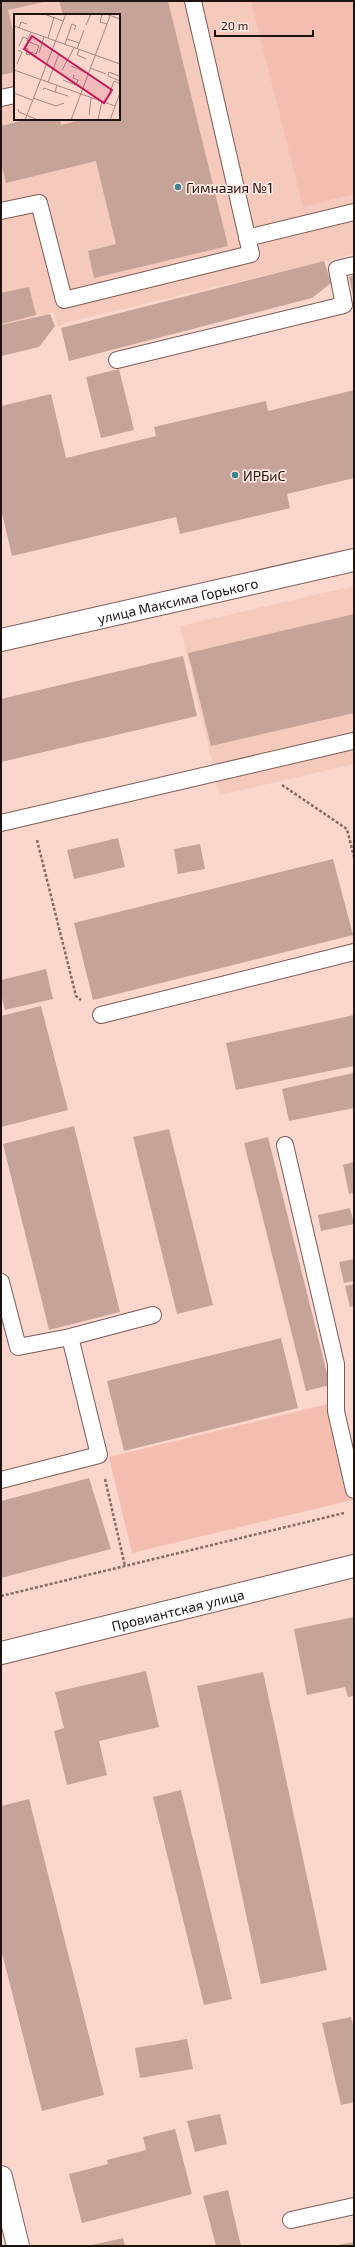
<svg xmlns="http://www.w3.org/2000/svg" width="355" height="2247" font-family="'Exo 2',sans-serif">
<rect width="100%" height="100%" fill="#fbd6cc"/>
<path fill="#f5c9bc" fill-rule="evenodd" d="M1,1h353v253l-290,69 -6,4 -4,-15 -53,13zM15,15h104v104h-104z
M354,586v178l-134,31 -40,-169z"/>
<path fill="#f3beb0" d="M251,1h103v193l-51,13z
M328,1404l24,96 -220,53 -23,-96z"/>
<path fill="#c6a399" d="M1,1l43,1 -36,8 7,28v34l-14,3z
M59,1h109l60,245 -134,32 -6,-27 28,-7 -20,-83 -90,22 -5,-21v-36l28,-7h31l1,6 24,-6h34v-104h-56z
M324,261l7,22 -19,15 -243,63 -8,-33z
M354,275v20h-1l-4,-18z
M29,287l7,28 -35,9v-31z
M50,314l5,12 -16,21 -38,9v-31z
M119,369l15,61 -33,8 -15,-61z
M354,390v88l-67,16 3,14 -110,26 -4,-17 -164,39 -11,-47v-103l50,-12 15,64 90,-22 -2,-9 112,-26 2,10z
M354,614v99l-143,33 -23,-93z
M183,656l14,60 -196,46v-63z
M118,838l7,29 -51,12 -7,-29z
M200,844l5,25 -27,5 -4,-25z
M333,859l20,76 -260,65 -19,-77z
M46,969l7,30 -48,11 -4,-16v-14z
M41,1006l27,104 -67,17v-111z
M354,1015v51l-118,24 -10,-47z
M353,1073l1,35 -65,13 -7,-32z
M74,1126l46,186 -71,18 -46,-186z
M169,1129l44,176 -36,9 -44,-177z
M268,1137l62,248 -24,6 -62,-248z
M354,1162v31l-5,1 -6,-29z
M350,1208l4,16 -33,7 -3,-16z
M354,1259v22l-10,2 -5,-21z
M354,1284v22l-4,1 -5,-21z
M281,1338l17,70 -174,43 -17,-70z
M89,1478l22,71 -110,29v-77z
M354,1617v79l-6,1 -3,-10 -38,8 -13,-66z
M146,1671l13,56 -60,14 8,34 -40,10 -13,-54 10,-3 -9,-36z
M263,1672l64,298 -66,14 -64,-298z
M181,1790l51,209 -28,6 -51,-208z
M29,1799l75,296 -62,16 -41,-162v-143z
M351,2017l3,12v73l-13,3 -19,-82z
M187,2039l6,30 -53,9 -5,-30z
M220,2114l7,30 -32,8 -8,-31z
M175,2129l17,65 -110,29 -13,-49 39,-10 -1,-4 39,-10 -3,-13z
M228,2190l13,56h-25l-13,-50z
M123,2238l2,8h-33v-1z
M354,2242v4h-16v-1z"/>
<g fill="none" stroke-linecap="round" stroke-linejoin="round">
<g stroke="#7c5c54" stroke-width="18">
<path id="lane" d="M1,98l14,-3
M1,211l38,-8 25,97 187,-46 -58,-253
M247,238l107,-26
M117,360l227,-55 -7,-36 17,-4
M1,823l352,-82
M101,1015l253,-63
M285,1145l51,219v47l18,79
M1,1282l17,65 52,-10
M1,1480l98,-25 -29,-118 83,-22
M291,2220l63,-14"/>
</g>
<g stroke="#7c5c54" stroke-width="24">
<g id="street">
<path id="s1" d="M1,640l353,-80"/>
<path id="s2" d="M1,1653l353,-87"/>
</g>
</g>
<g stroke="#7c5c54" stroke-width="24">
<path id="secondary" d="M1,2177l17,69"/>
</g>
<path stroke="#856d67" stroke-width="2.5" stroke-dasharray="3 2" stroke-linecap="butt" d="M282,785l65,44 7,28
M37,840l39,156 5,4
M105,1479l20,87
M1,1596l343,-83"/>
<use href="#lane" stroke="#fff" stroke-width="16"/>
<use href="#street" stroke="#fff" stroke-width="22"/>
<use href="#secondary" stroke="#fff" stroke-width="22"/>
</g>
<g fill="#408393" stroke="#fee7e1" stroke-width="1.5">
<circle cx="178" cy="187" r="4"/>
<circle cx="235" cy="475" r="4"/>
</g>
<g text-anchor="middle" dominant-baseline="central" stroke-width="3.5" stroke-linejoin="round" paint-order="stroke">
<g font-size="14" fill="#1f130f" stroke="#fee7e1" text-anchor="start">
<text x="186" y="187">Гимназия №1</text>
<text x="243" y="475">ИРБиС</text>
</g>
<g font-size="14" fill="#1f130f" stroke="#fee7e1">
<text stroke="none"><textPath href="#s1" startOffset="181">улица Максима Горького</textPath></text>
<text stroke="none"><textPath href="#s2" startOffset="182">Провиантская улица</textPath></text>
</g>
</g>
<g transform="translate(14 14)">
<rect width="106" height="106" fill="#fbd6cc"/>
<path fill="none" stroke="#a38880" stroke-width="1" d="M30,0l19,7M88,0l-2,8 7,2M92,0l14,5M72,11l5,-11M0,12l106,38M5,14l2,-6 6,2M34,24l6,-21M53,25l12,4M51,30l7,-20 4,2 -2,4M5,32l4,-9 5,2M11,34l3,1 -2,5 4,1 2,-3 4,2 3,-8 -12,-5 4,-9M63,35l7,-19M65,36l-2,5 9,4M25,39l5,-16M3,50l5,-12 -4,-2M57,52l17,7M76,54l16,6M0,56l101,36M48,56l12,-22M106,60l-1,2 -10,-4 -1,4 12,5M49,66l13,5 2,-5 -5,-2 1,-3M34,68l11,-28M29,76l1,-2 11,4 2,-7M41,78l13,4M96,78l4,-11 6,3M0,79l18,7M19,84l23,8 8,-3M4,95l1,3 19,8M75,101l2,-17M11,106l41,-106M57,106l39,-104M84,106l4,-19M96,106l10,-27"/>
<path fill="#c2185b" fill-opacity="0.15" stroke="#c2185b" stroke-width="2" d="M18,22l80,54 -8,13 -80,-54z"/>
<rect width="106" height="106" fill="none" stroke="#1f130f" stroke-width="2"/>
</g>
<rect width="355" height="2247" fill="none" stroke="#1f130f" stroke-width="4"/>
<path d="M215 30v6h98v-6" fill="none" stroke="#1f130f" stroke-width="2"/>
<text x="221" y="30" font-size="12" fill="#1f130f" stroke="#fee7e1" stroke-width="3" paint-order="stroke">20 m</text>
</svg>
